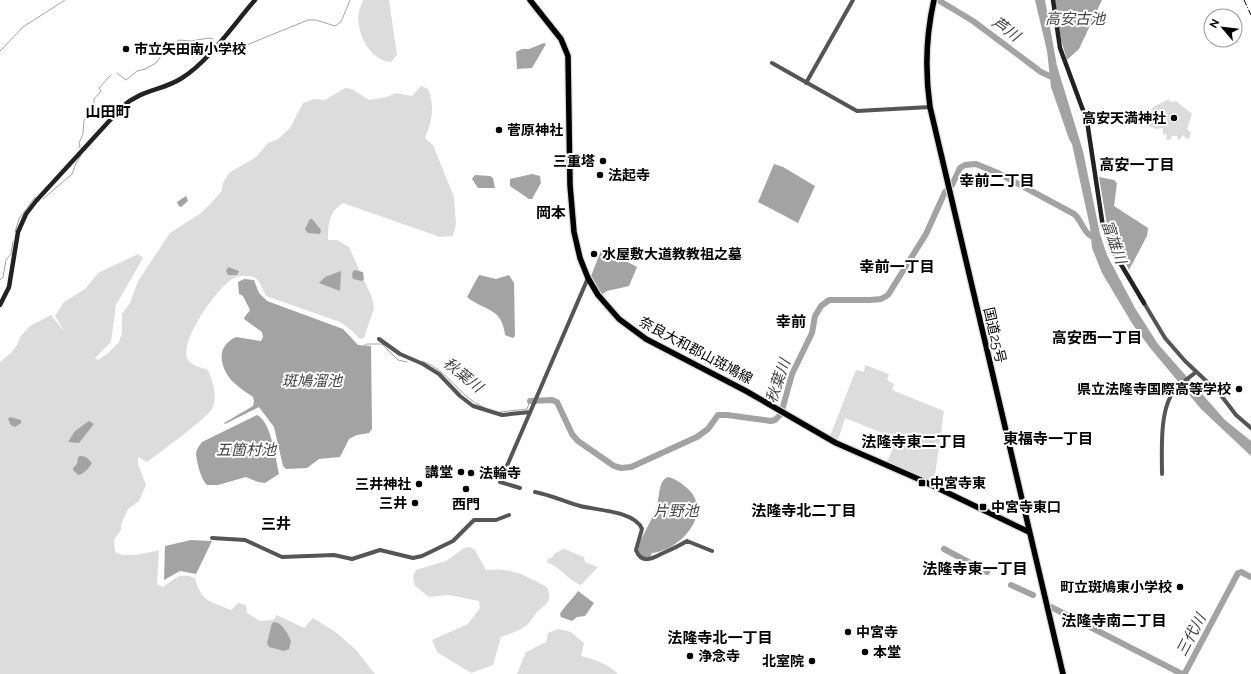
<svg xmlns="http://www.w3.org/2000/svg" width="1251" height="674" font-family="Raleway,'Noto Sans JP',sans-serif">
<rect width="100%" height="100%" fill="#fff"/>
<path fill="#dcdcdc" d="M363,0h26l8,55 -6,7c-21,-1 -36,-30 -32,-50 0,-4 3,-8 4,-12z
M421,86l7,3c7,16 4,33 -3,49l8,7 21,52 2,27 -3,12 -13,1 -97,-34c-14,8 -15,22 -15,37h9l12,7 23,51 2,10 -10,30 -4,1 -9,-9 -11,-8 -74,-26c-3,-5 -6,-16 -11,-18 -4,-3 -16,-3 -21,0 -16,8 -54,62 -47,80 3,8 14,9 21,12 5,12 10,26 4,39 -5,9 -54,45 -65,53l-9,-5v7l8,21 -7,16 -11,8 -7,16v5l-7,10 1,12c12,7 31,1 44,-2l-2,34 6,3c13,-9 17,-15 32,-9 6,24 15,23 36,32l7,-7 8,2 1,8 13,8 13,-1 4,-5 27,13 9,-10 24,15 19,17 19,24h-375v-312l11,-9 6,-8 3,-8 10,-11 21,-11 14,17 -10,-16 9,-14 21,-13 13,-16 40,-19 5,4 -27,47 -5,37 -16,16 3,2 9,-6 12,-12 3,-9v-19l8,-11 8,-22 32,-48 31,-20 11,-11 9,-10 2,-9 6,-10 27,-16 12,-14 9,-3 13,-12 13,-25 11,-4 11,1 20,-12 7,1 17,11 18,-3 9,-4 16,3z
M1169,99l1,3 6,-1 16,13 -5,15 4,4 -2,6 -4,-1 -1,-3 -6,6 -1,-5h-5l-2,4h-4l1,-5 -4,-1v-6l-7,1 -11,-5 8,-17z
M865,365l24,9 -2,6 7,4 -2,6 52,21 -10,72 -47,-21 10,-23 -52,-21 -7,22 -8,-4 26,-66 8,2z
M470,547l5,3 11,20c25,-3 40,6 61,17 5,13 2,15 -8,23 -5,4 -7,11 -12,15 -8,6 -17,9 -26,12l-8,28 -22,8 -34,-21 -5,-12 36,-16 12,-16 -1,-7 -30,-6 -20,2 -14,-11 -2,-10 3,-6 30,-9 18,-13z
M563,549c7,1 13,6 21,8l1,5 13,5 -17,18c-14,-5 -20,-19 -34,-22l1,-5h4l2,-4z
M558,629l13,3 13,11 -3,13c14,3 27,8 37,18h-101l9,-22 20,-10 2,-9z"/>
<path fill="#a3a3a3" d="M1035,0h10l12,66 26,85 17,83 7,21 28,53 23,36 67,76 26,21v15l-50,-47 -50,-60 -18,-24 -31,-52 -10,-25 -2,-21 -18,-83 -3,-5 -18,-52 -4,-36z
M1055,0h47l-23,49 -12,11 -6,-20z
M544,43l2,1 -14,24 -15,1 -1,-17 6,-3h7z
M774,164l9,3 32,19 -17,37 -40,-21z
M532,174l8,2 1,7 -9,16h-3l-19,-13v-7z
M475,175l15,1 3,2 2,10h-17l-6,-9z
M1099,177l15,3 3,3 -3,23 34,22 -1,8 -18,34 -22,-45z
M186,196l2,5 -7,6 -2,-1 -2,-4z
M310,219h2l9,11 -1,4 -12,-1 -3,-4z
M602,248l35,19 -8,19 -22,5 -6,4 -10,-19z
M228,267l11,4 -2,4h-9l-2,-4z
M354,270l9,2 1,7 -2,2 -9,-2 -1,-5z
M341,271l-1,20 -21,-8 6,-6z
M479,275l17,4 13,-4 5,8 1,53 -2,2 -8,-3c-3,-28 -21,-24 -38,-38z
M244,279l10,1 5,13 8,8 76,28 15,16 13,1 1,83 -3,4 -12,2 -8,4 -9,18 -21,2 -12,9 -21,1 -3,-3 -9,-39 -15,-20 -34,17 -1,-1 29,-17 1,-5 -1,-4c-7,-5 -15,-10 -21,-16 -13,-15 -16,-35 4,-44l25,4 2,-4 -1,-5 -18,-13v-1l6,-8 -7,-14 -4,-2 -1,-12z
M257,415c14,6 19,45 22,59l-14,9 -7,-1 -12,-5 -28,8h-11c-6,-5 -10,-22 -11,-31 0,-4 3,-8 6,-12z
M10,417l11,3v3l-6,4 -4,-2 -3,-6z
M89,421l5,3 -15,19 -11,-1 7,-11z
M81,456l5,1 6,6c-3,5 -8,11 -14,12l-5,-5v-2l4,-4 1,-7z
M668,477c8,2 13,6 19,11 28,24 -7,63 -35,65l-2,5 -8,-1 -4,-6c3,-17 15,-30 19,-46 3,-10 1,-24 11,-28z
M191,540l21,1 -16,33 -16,-3 -16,9 1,-34z
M578,591l16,12 -9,13 -8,1 -5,4 -11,-4 -1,-3c5,-9 12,-14 18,-23z
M275,622c8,2 13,12 16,19l-2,8 -5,2 -15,-4 -2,-4 5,-20z"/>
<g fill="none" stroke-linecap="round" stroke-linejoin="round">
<path stroke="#a3a3a3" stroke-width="1" d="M225,41l19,5 64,-26h8l19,6 6,-4 9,-22
M0,51l23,-24 42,-27
M117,73l9,7 11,-9 8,-2 11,-6 9,-13 14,-10 12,1 18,-3 4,1
M80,148l-1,-5 4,-9 1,-14 10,-11v-10l7,-8 -2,-3 12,-13
M43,199l29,-25 4,-11 5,-7
M15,232l4,-13 16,-22
M0,280l3,-3 3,-17 5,-6 2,-13
M364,346l3,-2h15l16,16 9,2
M422,361c27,9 36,36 63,47
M500,412l27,-3 3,-8"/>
<path stroke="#a3a3a3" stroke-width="6" d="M938,0l35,21 68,51 15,7
M530,401l22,-1 5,2 15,32 6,7 36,25 7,2 10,-1 66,-30 11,-8 10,-14h9l44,6 4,-1 6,-6 11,-40 20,-41 3,-17 6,-10 8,-6h41l11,-1 7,-4 38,-61 19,-42 7,-7 8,-17 5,-3 11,-1 22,9 76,41c8,6 10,22 21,23
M944,549l43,23
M1011,585l22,10
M1051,607l131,67 3,-1 53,-100 3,-1 10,5"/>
<g stroke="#dbdbdb" stroke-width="8">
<path id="primary" d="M530,0l31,39 7,17 2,129 4,47 6,26 8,20 10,17 21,24 27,20 100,52 90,52 87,38 106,51"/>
</g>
<g stroke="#dbdbdb" stroke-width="8">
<path id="trunk" d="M934,0c-8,35 -9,72 -4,107l133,567"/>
</g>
<path stroke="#555" stroke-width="4" d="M772,63l85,48 73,-4
M806,83l47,-83
M1144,303l21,35 20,23 35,33 16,21 15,13
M379,339l21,15 23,10 16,10 21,22 13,10 29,9 28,-3
M1162,474c0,-23 -3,-66 13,-84 5,-7 14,-12 21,-18
M520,488l-20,-6 88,-204
M535,492c16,3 30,10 45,14 15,4 55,5 62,23l-6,21c5,14 16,9 25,4 9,-4 18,-8 26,-13l25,10
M212,538l33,2 37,17 52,-2 18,4 28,-9 33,8 9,-2 31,-15 21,-21h22l13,-5"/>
<path stroke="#222" stroke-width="4.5" d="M1053,0l7,48 27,73 16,106 10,24 31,52
M0,305l9,-18 9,-55 8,-18 10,-13 86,-94c20,-18 40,-16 60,-29 27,-17 52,-54 73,-78"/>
<use href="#primary" stroke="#000" stroke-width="5.5"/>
<use href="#trunk" stroke="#000" stroke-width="5.5"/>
<path stroke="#000" stroke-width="1" stroke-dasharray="6 2 1 2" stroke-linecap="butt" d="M1244,0l7,15"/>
</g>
<g fill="#000" stroke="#fff" stroke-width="1.5">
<circle cx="126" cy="49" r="4"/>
<circle cx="1174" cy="118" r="4"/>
<circle cx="499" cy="130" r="4"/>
<circle cx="603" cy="161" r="4"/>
<circle cx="600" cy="175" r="4"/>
<circle cx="594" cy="254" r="4"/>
<circle cx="1239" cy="389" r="4"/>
<circle cx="461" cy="472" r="4"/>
<circle cx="471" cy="473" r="4"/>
<rect x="918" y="479" width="8" height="8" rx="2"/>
<circle cx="419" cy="484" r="4"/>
<circle cx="466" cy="489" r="4"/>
<circle cx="415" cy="503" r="4"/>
<rect x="979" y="503" width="8" height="8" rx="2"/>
<circle cx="1180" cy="587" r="4"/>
<circle cx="848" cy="632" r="4"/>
<circle cx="865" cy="652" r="4"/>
<circle cx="690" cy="656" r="4"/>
<circle cx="812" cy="661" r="4"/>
</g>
<g text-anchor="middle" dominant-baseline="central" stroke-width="4" stroke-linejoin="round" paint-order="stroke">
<g font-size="14" font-weight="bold" fill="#000" stroke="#fff" text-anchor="start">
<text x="134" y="49">市立矢田南小学校</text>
<text x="1166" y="118" text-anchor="end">高安天満神社</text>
<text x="507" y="130">菅原神社</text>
<text x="595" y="161" text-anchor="end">三重塔</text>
<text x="608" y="175">法起寺</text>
<text x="602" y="254">水屋敷大道教教祖之墓</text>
<text x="1231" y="389" text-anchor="end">県立法隆寺国際高等学校</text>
<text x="453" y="472" text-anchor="end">講堂</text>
<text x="479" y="473">法輪寺</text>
<text x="930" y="483">中宮寺東</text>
<text x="411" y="484" text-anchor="end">三井神社</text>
<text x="407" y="503" text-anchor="end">三井</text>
<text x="466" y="504" text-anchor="middle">西門</text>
<text x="991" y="507">中宮寺東口</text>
<text x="1172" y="587" text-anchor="end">町立斑鳩東小学校</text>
<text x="856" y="632">中宮寺</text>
<text x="873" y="652">本堂</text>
<text x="698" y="656">浄念寺</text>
<text x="804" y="661" text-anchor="end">北室院</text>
</g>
<g font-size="14" fill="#000" stroke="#fff">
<text transform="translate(995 335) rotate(77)">国道25号</text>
<text transform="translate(696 350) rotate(28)">奈良大和郡山斑鳩線</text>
</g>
<g font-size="15" font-style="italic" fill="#444" stroke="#fff">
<text x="1075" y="19">高安古池</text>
<text transform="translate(1006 29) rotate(36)">芦川</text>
<text transform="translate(1114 242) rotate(70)">富雄川</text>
<text transform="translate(463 375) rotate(39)">秋葉川</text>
<text x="312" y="381">斑鳩溜池</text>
<text transform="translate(778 381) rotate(-71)">秋葉川</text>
<text x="246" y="450">五箇村池</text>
<text x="676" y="511">片野池</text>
<text transform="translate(1191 635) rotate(-62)">三代川</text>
</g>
<g font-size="15" font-weight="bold" fill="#000" stroke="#fff">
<text x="108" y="112">山田町</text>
<text x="1137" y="165">高安一丁目</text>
<text x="997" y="181">幸前二丁目</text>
<text x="551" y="213">岡本</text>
<text x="897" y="267">幸前一丁目</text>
<text x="791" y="322">幸前</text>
<text x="1097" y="338">高安西一丁目</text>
<text x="1048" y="439">東福寺一丁目</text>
<text x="914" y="442">法隆寺東二丁目</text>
<text x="804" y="511">法隆寺北二丁目</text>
<text x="276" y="524">三井</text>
<text x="975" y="569">法隆寺東一丁目</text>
<text x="1114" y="621">法隆寺南二丁目</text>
<text x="720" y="638">法隆寺北一丁目</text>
</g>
</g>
<g transform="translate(1223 28) rotate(298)"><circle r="19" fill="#ffffff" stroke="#999999"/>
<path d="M0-3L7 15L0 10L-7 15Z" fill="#000000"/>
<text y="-6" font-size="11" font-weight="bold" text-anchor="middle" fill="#000000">N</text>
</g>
</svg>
